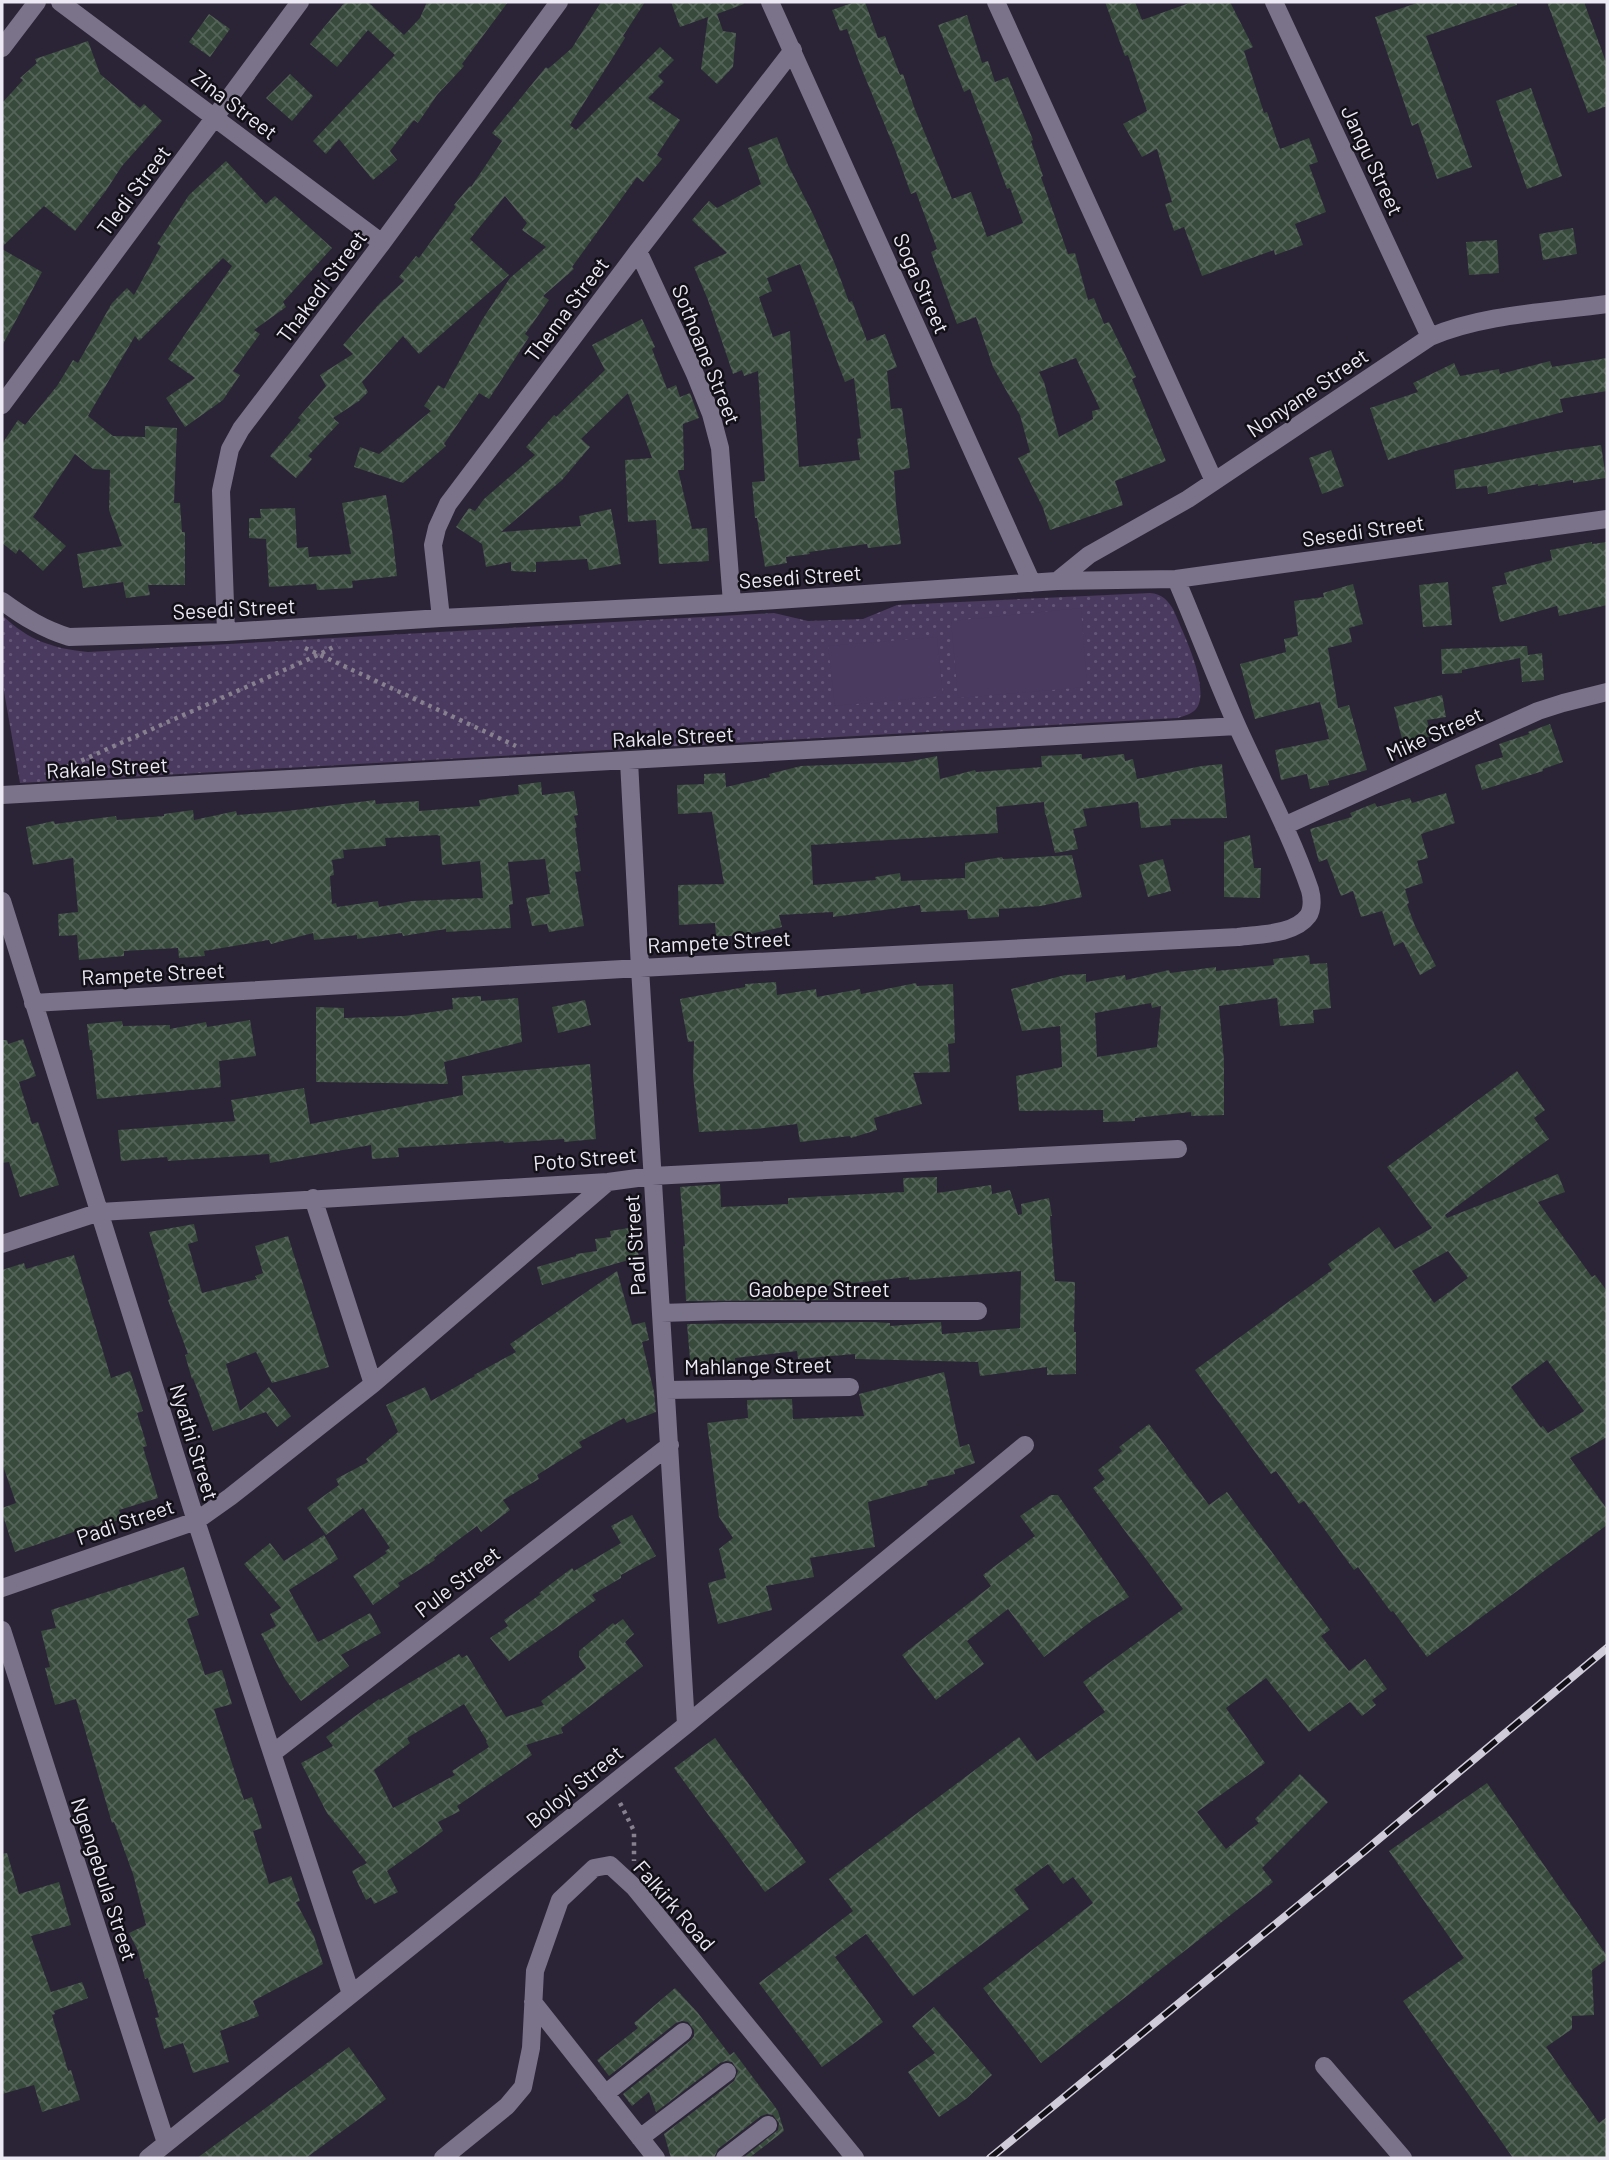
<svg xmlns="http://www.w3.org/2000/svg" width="1609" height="2160" font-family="Barlow,sans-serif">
<defs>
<pattern id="grass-dots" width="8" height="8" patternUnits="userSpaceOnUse" patternTransform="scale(1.75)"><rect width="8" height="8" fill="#4a3a5f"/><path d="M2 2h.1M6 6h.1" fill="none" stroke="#645677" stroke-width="1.8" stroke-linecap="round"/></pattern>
<pattern id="building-cross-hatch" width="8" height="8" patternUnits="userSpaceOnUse" patternTransform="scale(1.75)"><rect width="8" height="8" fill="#384a3c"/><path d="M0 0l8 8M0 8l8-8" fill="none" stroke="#556459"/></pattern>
</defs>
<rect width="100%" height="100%" fill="#2b2436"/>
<path fill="url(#grass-dots)" d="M1150,593c12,1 18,7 24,18 8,20 40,83 20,100 -5,4 -11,5 -16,7l-1158,65 -18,-103 1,-64c25,24 51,33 85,36l686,-39 34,8 55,-2 34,-14z"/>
<path fill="#4a3a5f" d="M1081,608l6,79 -129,11 -7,-77z
M937,637l6,59 -108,10 -7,-60z"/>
<path fill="url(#building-cross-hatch)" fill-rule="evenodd" d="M345,2h23l36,33 16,-17 7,-16h81l-46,62 2,2 -27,29 -19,28 -4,-3 -24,31 7,9 -24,20 -34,-41 -13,15 -13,-13 82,-86 -27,-25 -31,37 -27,-23z
M601,2h44l-22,34 2,2 -55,87 6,5 84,-83 14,13 -16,16 6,6 -16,16 32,22 -23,35 5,4 -19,23 -6,-5 -65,90 2,2 -31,27 6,4 -24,34 4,3 -40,62 -10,-6 -35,51 2,2 -43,37 -49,-16 6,-20 19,7 52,-43 -7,-5 14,-21 6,4 38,-69 28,-42 36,-31 -24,-17 5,-7 -22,-27 -35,43 39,36 -90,79 -16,-18 -41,46 6,10 -9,9 -26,17 6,5 -31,33 4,3 -16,19 -26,-22 31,-36 -3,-2 28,-32 -6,-11 33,-21 -10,-9 37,-42 24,-22 -5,-4 17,-21 3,2 37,-51 -2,-2 16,-19 1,1 31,-46 -10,-8 54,-66 2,2 24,-21z
M671,2h72l1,2 -27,10 6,17 13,2 -3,34 -16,17 -16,-15 7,-52 -28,10z
M855,2h10l13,36 7,-2 15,39 3,-1 11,33 38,92 19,-7 16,45 36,-14 -13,-35 -3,1 -37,-100 -6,3 -26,-67 29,-10 15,48 6,-2 7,21 13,-5 25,63 -2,1 12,35 -2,1 27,77 7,-1 13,47 6,-2 10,26 5,-2 27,55 -4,2 34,82 -51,20 8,24 -73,25 -7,-22 -25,-50 12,-6 -10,-37 -27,-48 -17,-50 -19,7 -26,-72 6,-3 -21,-57 -5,2 -15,-42 -34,-82 -15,-41 -7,2 -8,-21zM1076,358l24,51 -8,2 1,8 -34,18 -15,-55 -5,-10z
M1105,2h30l7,18 50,-18h38l23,45 -9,4 20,62 3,-1 13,37 29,-11 9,24 -9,3 17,47 -31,12 8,21 -28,10 -1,-5 -72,26 -18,-49 -10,4 -9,-27 7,-2 -15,-53 -15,8 -19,-33 24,-13 -19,-56 -3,1z
M1420,2h97v3l-91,31 46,131 -35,12 -19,-56 -6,3 -37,-109z
M1547,2h37l23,63v41l-19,7z
M209,14l21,15 -20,28 -21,-15z
M88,41l12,33 40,34 4,-4 18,17 -40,45 -17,26 -30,39 -31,-25 -42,41v-144l21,-23 -3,-2 17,-15 -2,-4z
M290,74l23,22 -21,25 -26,-23z
M1531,88l31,88 -35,13 -31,-88z
M777,137l11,28 25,49 22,50 14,38 3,-1 15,40 18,-7 12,33 -10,4 4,38 11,-1 8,60 -16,3 2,33 5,40 -33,4 -1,-4 -58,8 1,2 -24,3 1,6 -22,4 -8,-49h-2l-3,-36 13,-1 -7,-110 -14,5 -2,-6 -9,4 -25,-74 -14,-33 33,-14 -35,-33 17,-19 8,7 44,-24 -13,-36zM800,264l45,118 9,-4 7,60 -4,1 3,21 -61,7 -9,-136 -17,6 -14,-40 13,-6 -5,-13z
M226,161l40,43 9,-8 57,52 -49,54 3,5 -32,23 6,4 -27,37 7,4 -17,25 -38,27 -19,-29 29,-20 -27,-19 64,-93 -9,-8 -84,83 -4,-5 -47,80 25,20 32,1v-11l32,2 -3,75h6l2,29h3v53h-37l2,10 -24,3 -3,-16 -40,6 -6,-34 45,-8 -13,-36 1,-40 -17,-1 -18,-15 -42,63 33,29 -23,25 -24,-22 -3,5 -14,-11v-99l16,-24 7,5 32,-39 16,-26 5,3 34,-60 15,-15 7,7 27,-49 -4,-2 32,-49z
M1573,228l4,26 -34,6 -4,-26z
M1497,240l2,33 -30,2 -3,-33z
M2,249l40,23 -40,74z
M642,319l13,28 -3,2 15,40 9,-4 4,12 10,-4 9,25 -16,6 1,46h-6l14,59 15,-1 2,33 -50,3 -3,-44 -28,2 -3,-62 27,-2 -24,-65 -47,46 9,8 -28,33 -61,52 80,-6 -2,-10 32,-7 10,55 -32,6 -2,-11 -51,3v10l-25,-1v-9l-25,5 -4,-23 -26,-17 13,-19 6,3 9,-12 51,-44 -9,-8 28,-32 2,2 49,-47 -13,-25z
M1607,358v33l-47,8 3,13 -144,38 -31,10 -18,-52 48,-16 -5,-9 41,-20 6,13 39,-7 1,5 50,-13 2,6z
M1601,445l5,33 -33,5v-3l-35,6v-2l-50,10 -1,-8 -31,3 -2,-19 103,-19z
M1331,450l13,36 -22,8 -13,-36z
M386,495l6,35 5,46 -45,5 1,7 -36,2 -1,-6 -47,3 -3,-48 -17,-1v-20h12l-1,-9 35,-1 2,40 11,-1 1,10 42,-3 -9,-51z
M1592,542v2l15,-2v63l-48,11 -2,-10 -57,16 -8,-35 15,-3 -3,-11 48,-13 -2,-10z
M1448,582l4,43 -29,2 -4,-42z
M1353,584l10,40 -14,4 3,14 -24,6 10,60 11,-3 18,65 -39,11 1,4 -19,4 -3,-15 -26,6 -6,-30 54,-11 -9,-37 -65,17 -15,-55 46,-12 -2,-13 14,-3 -4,-35 30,-4 -1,-4z
M1527,646l1,9 14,-2 2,27 -22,2 -2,-24 -58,12v3l-20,1 -1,-25z
M1442,695l4,22 -19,3 4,16 -28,7 -9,-36z
M1550,724l13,38 -20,7v2l-61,19 -7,-23 1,-2 27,-8 -4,-13 30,-10 -1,-2z
M1082,754v5l42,-5 1,7 8,-2 4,20 65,-13 20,-2 5,54 -57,1 1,6 -30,3 -3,-26 -55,7 4,17 -14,3 5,20 -23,4 -9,-38h-1l-1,-13 -48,5 2,26 -187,12 2,40 63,-5 -1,-3 25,-4 1,8 64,-3v-15l37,-6 1,2 69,-4 10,42 -41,9 -42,3v8l-31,2 -1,-9 -46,2 -1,-7 -87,12v-5l-54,3 3,12 -40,9h-26l-1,-13 -36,2 -1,-40 46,-1 -12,-72 -34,2 -1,-29 27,-1v-10l21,-1 1,14 44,-10 -1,-3 32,-8 106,-4 30,-6 3,23 35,-9 1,2 66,-5 -1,-11z
M541,782l1,13 32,-4 4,24 -4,1 3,11 -2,1 6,43 -6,1 9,54 -35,6 -2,-8 -15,2 -6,-28 24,-4 -5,-35 -37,3 5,42 -4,1 2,23 -65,4v-3l-43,7 -1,-3 -45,6v-4l-43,5 -1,-7 -42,11 -2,-4 -65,11 1,5 -26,2 -1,-10 -54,3v5l-45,4 -2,-25 -18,1 -1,-22 20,-2 -5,-54 -40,7 -7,-38 28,-6 1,3 61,-8 1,4 47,-4v-2l29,-4 1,10 42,-9 1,4 50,-4 88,-11 1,4 43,-3v10l61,-5 -1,-6 40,-6 -1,-9zM437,835l3,1 2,29 38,-4 3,37 -71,3 -33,6 -1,-6 -41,6 -1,-4 -4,1 -2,-28 4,-1 -2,-15 12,-2 -1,-8 43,-4 -1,-8z
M1446,793l9,30 -34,11 7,24 -11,3 6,22 -18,6 4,14 -2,1 8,22 21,40 -16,9 -17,-33 -9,4 -12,-35 -21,6 -8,-26 -12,5 -14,-37 -8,3 -9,-33 42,-12 -2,-4 25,-10 2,4 33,-9 2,5z
M1250,835l4,33h7l-1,30 -36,-1v-55z
M1163,859l8,32 -23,6 -9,-32z
M1309,955l1,9 17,-1 4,45 -18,2 1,13 -34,3 -3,-28 -58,8 5,55v54l-33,1v-4l-56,6v3l-32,1v-12l-84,1 -3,-35 46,-9 -2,-41 -38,5 -11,-42 54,-14 21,-1v8l39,-7 1,5 43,-10 1,3 46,-6v4l58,-6 -1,-6zM1151,1003l1,5 9,-2 -4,41 -60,10 -2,-44z
M776,982l1,13 39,-6 1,8 43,-8 1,5 55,-11 1,3 36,-2 2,59 -7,1 2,28 -37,1 9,31 -48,14 3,12 -26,8 -1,-2 -50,6 -3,-18 -41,5 -57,3 -6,-56 1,-35 -6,1 -8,-43 65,-12v-3z
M481,996v5l37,-3 4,44 -78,20 4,22 -132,-2v-75l28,1v10l60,-2 49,-7 -1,-11z
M585,1000l6,25 -33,8 -6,-26z
M250,1020l6,36 -37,5 2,26 -124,12 -5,-49h-2l-3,-26 35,-3 1,5 47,-1v4l36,-7 1,5z
M23,1039l13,37 -17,6 13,42 6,-2 21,63 -39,12 -11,-35 -7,1v-123h5l1,4z
M590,1064l6,75 -32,3v-3l-60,4 -1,-2 -105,7 1,9 -27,2 -1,-14 -101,18 -1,-9 -101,7 -1,-4 -46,4 -3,-31 117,-9 -4,-21 73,-12 6,36 153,-29 -1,-19z
M1517,1071l28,39 -11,8 15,21 -104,76 2,3 111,-44 7,18 -27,10 54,75 3,-2 12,16v146l-37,21 37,51v16l-180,132 -34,-46 -2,1 -33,-45 -4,3 -50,-69 -5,3 -23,-33 -5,3 -76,-104 137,-100 -4,-6 51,-37 16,22 37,-21 -45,-61zM1448,1251l20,27 -34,25 -22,-32zM1547,1360l37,51 -36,22 -5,-7 -2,2 -30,-41z
M937,1177v16l54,-8 1,9 18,-4 8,25 4,-1 -1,-10 28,-6 3,18h-2l5,65 20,1 -1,50h2v42l-29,1v-8l-67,9 -2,-14 -123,-3v-5l-57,5 -1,-8 -62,7 1,10 -45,3 -4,-47 183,-2 20,1v3l51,-4 1,12 78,-6 1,-57 -112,9v-3l-82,9 1,14 -142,1 -3,-55h2l-5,-59 40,-3 1,23 67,-3v-6l116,-6 -1,-14z
M194,1224l4,17 -10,3 14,49 55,-14 -2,-3 8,-3 -8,-27 33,-10 41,131 -57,16 -16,-31 -30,12 14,47 29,-24 22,29 -14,11 -11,-15 -53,19 -20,-53 -1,1 -7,-24 3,-1 -20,-54 2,-1 -21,-67z
M629,1228l2,20 6,-1 2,10 -97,28 -5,-18 39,-11v-2l21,-3 -2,-12 16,-2 -1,-6z
M74,1255l37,123 19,-7 13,40 -6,2 10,33 -4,1 15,51 -39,12 3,9 -27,8 -1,-2 -79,27 -13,-39v-5l14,-5 -14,-40v-193l22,-7 2,6z
M617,1271l15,54 13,-3 4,18 -7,2 12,50 2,20 -29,11 -3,-5 -45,24 3,5 -45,28 2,4 -36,21 7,10 -29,22 -4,-6 -43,32 1,2 -37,23 2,3 -27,19 -20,-29 34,-23 -2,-2 5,-3 -27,-40 -37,27 -19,-27 32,-23 -3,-6 32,-17 -2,-3 32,-27 -12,-27 39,-18 6,14 44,-25 -1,-1 42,-23 -6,-8z
M944,1372l16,75 9,-3 6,19 -21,7 1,4 -28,7 1,4 -60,17 7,45 -65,11 4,19 -48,9 6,24 -54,14 -10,-41 18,-5 -7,-29 14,-11 -14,-21 -12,-94 41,-5 -1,-18 45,-1 1,20 71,-3 -5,-22z
M1149,1424l60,81 18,-13 103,138 -9,6 28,35 16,-12 22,30 -15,11 4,5 -14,11 -12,-14 -41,30 -43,-54 -40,30 39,55 -68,49 29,37 33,-26 -4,-4 45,-45 28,28 -66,66 11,14 -232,181 -58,-75 110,-85 -20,-26 -10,7 -15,-20 -34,25 15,20 -116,87 -47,-62 -31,23 48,65 -61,45 -63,-84 94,-72 -24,-32 190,-142 18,24 68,-49 -22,-30 100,-73 -90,-121 12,-9 -7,-9 24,-19 -3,-4z
M1051,1495h7l71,102 -36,23 -49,37 -36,-48 -41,32 17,23 -48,36 -34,-45 89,-69 -8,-11 52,-39 -15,-20z
M632,1515l24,41 -35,19v3l-29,17 4,5 -87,61 -19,-23 18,-12 -4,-6 37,-26 -2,-1 33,-25 2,3 47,-28 -10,-17z
M324,1535l14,24 -49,31 29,52 52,-29 11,20 -40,22 8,11 -48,35 -16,-22 -24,-45 15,-8 -6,-12 11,-6 -37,-44 26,-21 14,18z
M184,1567l15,48 -12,4 18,56 17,-5 10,34 -18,5 30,91 8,-3 10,31 -9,3 16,53 22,-8 9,25 -4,1 18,34 9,28 -70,37 6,15 -39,15 9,31 -36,11 -10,-30 -19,6 -9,-31 4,-1 -11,-39 -3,1 -7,-28 -9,-18 17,-8 -13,-51 -19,-52 -2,1 -36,-124 -21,6 -10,-37 5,-1 -9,-36 15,-3 -5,-18z
M623,1619l11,15 -9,8 18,24 -82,62 2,5 -37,12 6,10 -75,51 3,5 -22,11 5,9 -56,40 11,21 -24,12 -3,-7 -5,3 -14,-29 15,-8 -40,-50 -26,-50 32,-17 -7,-9 53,-38 1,1 79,-46 3,4 5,-3 39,62 38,-12 -3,-4 45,-33 -7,-11v-6l34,-28 2,2zM464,1704l23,37 -1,1 3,5 -37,24 3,4 -62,33 -19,-38 36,-27 -3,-5z
M715,1738l91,124 -41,30 -91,-124z
M1487,1783l120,173v3l-15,11 2,45 -22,1v13l-26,18 53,76 8,-6v41h-94l-110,-157 61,-43 -75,-107z
M7,1853l12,41 40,-12 12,43 -40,11 20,56 31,-10 6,16 -34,13 1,3 -3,1 16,56 3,-1 9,30 -38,12 -8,-27 -32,9v-240z
M675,1988l23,25 32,42 4,-3 44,59 6,20 -35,27h-6l35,-28 1,-7 -6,-8 -6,-1 -6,2 -43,33 -4,9h-43l-7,-24 70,-53 4,-10 -6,-9 -6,-1 -6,2 -64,49 -7,-20 -17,14 -9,-12 68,-54 3,-4v-6l-6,-8 -6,-1 -6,2 -67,53 -12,-16 41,-32 -4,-5z
M934,2007l58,68 -26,24 -27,18 -31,-45 27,-19 -23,-27z
M349,2047l37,52 -80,59h-109z"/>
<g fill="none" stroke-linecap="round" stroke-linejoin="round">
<path stroke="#86808f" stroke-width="4.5" stroke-dasharray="3.5 5" stroke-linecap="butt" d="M305,648l211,98
M58,771l260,-116 19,-10
M620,1803l14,28v30"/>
<path stroke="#7b7389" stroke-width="18" d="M60,2l322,241
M770,2l262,581
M996,2l218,479
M1274,2l156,335
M2,48l35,-46
M638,251l57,123 16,40 9,34 12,155
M2,405l298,-403
M1057,581l32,-26 99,-56 242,-162c53,-23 120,-25 177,-33
M2,601c22,16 41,28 67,36l157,-5 215,-14 291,-15 325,-22 119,-2 431,-60
M441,618l-8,-73 4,-17 11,-24 190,-253 155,-201
M226,632l-5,-141 9,-42 11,-20 141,-186 177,-241
M629,761l11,207 46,757
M2,795l1235,-69
M1284,826l254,-115 25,-8 44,-11
M2,901l194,620 155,473
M33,1003l607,-35 598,-31c21,-3 56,-2 70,-21 5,-7 4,-19 2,-26 -19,-56 -48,-109 -72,-162 -22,-49 -41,-100 -62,-149
M313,1198l60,186
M2,1244l98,-32 508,-30 44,-6 526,-27
M661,1313l63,-2h254
M666,1390l184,-3
M2,1588l194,-67 34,-24 143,-113 235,-202
M2,1630l164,513
M273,1753l397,-308
M533,2002l123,156
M1324,2066l79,92
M605,2094l78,-62
M640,2138l87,-66
M148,2158l538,-433 339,-280
M443,2158l64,-52 16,-19 8,-39 4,-77 25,-71 34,-32 16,-3 24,22 221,271
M725,2158l43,-33"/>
<g stroke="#d0cbd8" stroke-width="8">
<path id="rail" d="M990,2158l371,-304 246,-206"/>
</g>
<use href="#rail" stroke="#120f17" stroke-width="5" stroke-dasharray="16" stroke-linecap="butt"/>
</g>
<g text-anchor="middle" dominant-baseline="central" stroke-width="5" stroke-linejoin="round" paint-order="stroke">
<g font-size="21" fill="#ece8f4" stroke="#120f17">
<text transform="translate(235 104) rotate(37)">Zina Street</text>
<text transform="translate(1373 160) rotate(65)">Jangu Street</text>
<text transform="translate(133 190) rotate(-53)">Tledi Street</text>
<text transform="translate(922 283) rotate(66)">Soga Street</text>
<text transform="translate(321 286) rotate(-53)">Thakedi Street</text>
<text transform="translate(566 309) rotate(-53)">Thema Street</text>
<text transform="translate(707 354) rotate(68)">Sothoane Street</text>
<text transform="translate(1307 392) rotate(-34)">Nonyane Street</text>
<text transform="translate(1363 530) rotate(-8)">Sesedi Street</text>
<text transform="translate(800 576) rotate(-4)">Sesedi Street</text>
<text transform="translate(234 608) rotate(-3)">Sesedi Street</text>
<text transform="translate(1434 733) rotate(-24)">Mike Street</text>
<text transform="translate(673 736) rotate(-3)">Rakale Street</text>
<text transform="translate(107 767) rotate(-3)">Rakale Street</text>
<text transform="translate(719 941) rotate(-3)">Rampete Street</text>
<text transform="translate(153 973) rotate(-3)">Rampete Street</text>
<text transform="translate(585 1158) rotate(-5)">Poto Street</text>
<text transform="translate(634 1245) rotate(-94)">Padi Street</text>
<text x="819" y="1288">Gaobepe Street</text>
<text transform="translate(758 1365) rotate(-1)">Mahlange Street</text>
<text transform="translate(195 1442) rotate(73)">Nyathi Street</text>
<text transform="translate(125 1521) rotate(-19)">Padi Street</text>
<text transform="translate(457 1581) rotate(-38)">Pule Street</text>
<text transform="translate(574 1786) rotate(-39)">Boloyi Street</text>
<text transform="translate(105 1879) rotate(72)">Ngengebula Street</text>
<text transform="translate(675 1905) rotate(49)">Falkirk Road</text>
</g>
</g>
<rect width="1609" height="2160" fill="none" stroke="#ece8f4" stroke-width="7"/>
</svg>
